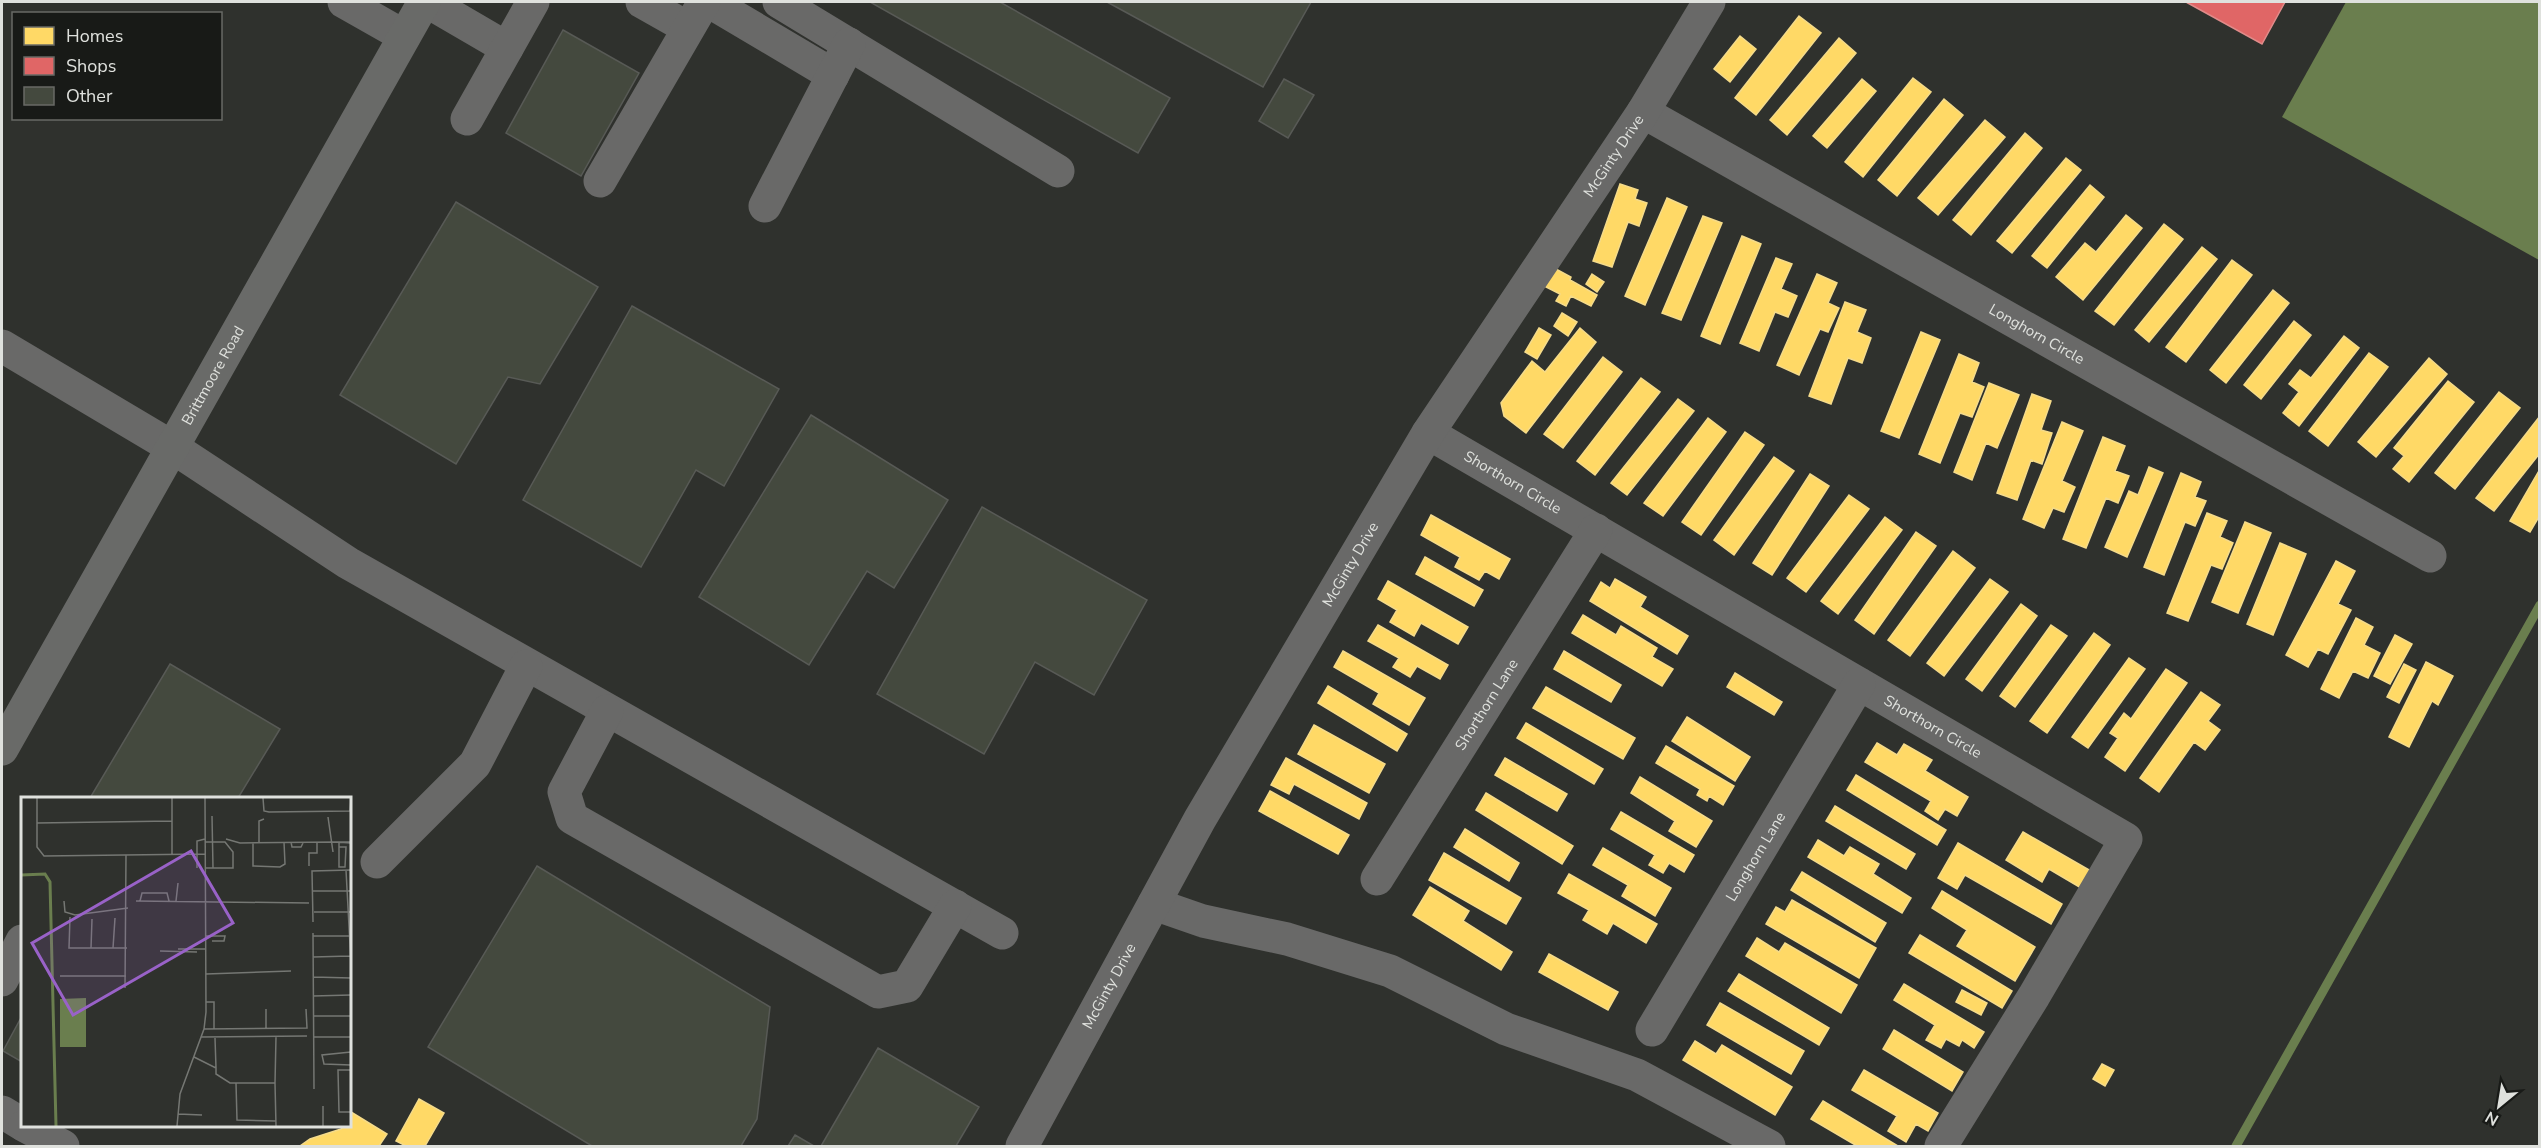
<svg xmlns="http://www.w3.org/2000/svg" width="2541" height="1148" viewBox="0 0 2541 1148" font-family="'Nunito Sans',sans-serif">
<style>
.water{fill:#6a7e4e}
.homes{fill:#ffd966;stroke:#f5db8a;stroke-width:1.5}
.shops{fill:#e06666;stroke:#e08b8a;stroke-width:1.5}
.lines{fill:none;stroke-linecap:round;stroke-linejoin:round}
.stream{stroke:#6a7e4e;stroke-width:9}
.building{fill:#44493e;stroke:#585a56;stroke-width:1.5}
.minor{stroke:#696968;stroke-width:33}
.major{stroke:#696a68;stroke-width:33}
.labels{text-anchor:middle;dominant-baseline:central;stroke-width:6;stroke-linejoin:round;paint-order:stroke}
.street-label{font-size:15px;fill:#dfe1dd;stroke:#181a17}
.inset-river{fill:none;stroke:#6a7e4e;stroke-width:3}
.inset-road{fill:none;stroke:#757773;stroke-width:1.5}
.view{fill:#9962c8;fill-opacity:0.15;stroke:#9962c8;stroke-width:3}
.inset-edge{fill:none;stroke:#dfe1dd;stroke-width:3}
</style>
<rect width="100%" height="100%" fill="#2f312d"/>
<path class="water" d="M2346,2H2539V260L2282,117Z"/>
<path class="homes" d="M1799,16L1821,33L1756,115L1735,98Z
M1740,36L1756,49L1730,82L1714,69Z
M1839,38L1856,53L1787,135L1770,120Z
M1913,78L1931,92L1863,177L1845,162Z
M1862,79L1876,91L1827,148L1813,136Z
M1944,99L1963,115L1897,196L1878,180Z
M1985,120L2005,137L1938,215L1918,198Z
M2025,133L2042,148L1971,235L1953,220Z
M2066,158L2081,170L2012,253L1997,241Z
M1620,184L1638,190L1635,199L1647,203L1639,226L1628,222L1612,267L1593,261Z
M2090,185L2104,197L2047,268L2032,256Z
M1667,198L1687,207L1645,305L1625,296Z
M2126,215L2142,228L2083,300L2056,277L2085,243L2096,252Z
M1703,216L1722,223L1681,320L1662,313Z
M2164,224L2183,239L2114,325L2095,311Z
M1742,236L1761,244L1720,344L1701,336Z
M2202,247L2217,259L2149,342L2135,330Z
M1776,258L1792,264L1781,289L1797,296L1788,317L1775,312L1759,351L1740,343Z
M2232,260L2252,275L2186,362L2166,347Z
M1554,268L1571,277L1570,280L1597,295L1591,306L1571,296L1566,306L1556,301L1560,294L1544,286Z
M1592,274L1604,282L1597,292L1586,284Z
M1817,274L1837,283L1828,303L1839,308L1828,332L1820,329L1799,375L1777,365Z
M2273,290L2289,303L2226,383L2210,370Z
M1845,302L1866,310L1857,332L1871,338L1862,363L1848,358L1831,404L1809,396Z
M1562,313L1577,322L1568,336L1554,326Z
M2294,321L2311,335L2261,399L2244,385Z
M1539,328L1551,335L1537,359L1525,352Z
M1580,328L1596,342L1526,433L1504,416L1501,403L1532,361L1545,372Z
M1921,332L1940,340L1899,438L1881,431Z
M2344,336L2359,348L2299,426L2283,413L2299,392L2289,384L2300,370L2311,378Z
M2369,353L2388,367L2328,446L2309,431Z
M1959,354L1979,363L1972,382L1984,387L1972,417L1960,413L1940,463L1919,454Z
M1603,357L1622,372L1563,448L1544,434Z
M2429,358L2447,374L2376,457L2358,442Z
M1641,378L1660,392L1595,475L1577,461Z
M2448,381L2474,402L2409,482L2393,469L2404,456L2394,448Z
M1989,383L2019,395L1997,448L1986,443L1972,480L1954,472Z
M2499,392L2520,408L2455,489L2435,473Z
M2032,394L2051,401L2041,430L2052,433L2042,464L2031,460L2017,500L1997,493Z
M1678,399L1694,411L1627,495L1611,483Z
M2540,416V453L2494,511L2476,498Z
M1708,418L1726,432L1663,516L1644,503Z
M2062,422L2083,431L2062,481L2075,487L2064,512L2053,508L2044,528L2023,519Z
M1745,432L1764,445L1701,535L1682,522Z
M2103,437L2125,446L2115,471L2129,476L2118,503L2106,498L2086,548L2063,539Z
M1774,457L1794,471L1734,555L1714,540Z
M2149,467L2163,473L2127,557L2105,547L2129,491L2138,495Z
M2540,469V515L2530,532L2510,521Z
M2181,473L2201,482L2195,497L2206,501L2195,526L2185,522L2164,575L2144,567Z
M1810,474L1829,486L1772,575L1753,563Z
M1849,495L1869,509L1806,592L1787,578Z
M2207,513L2227,521L2220,537L2233,543L2222,569L2211,565L2188,621L2167,613Z
M1431,515L1510,559L1499,579L1485,571L1479,580L1455,567L1460,557L1421,535Z
M1885,517L1902,530L1838,614L1821,601Z
M2245,522L2271,533L2238,613L2212,602Z
M1916,532L1936,546L1874,634L1855,620Z
M2280,543L2306,554L2273,635L2247,624Z
M1953,551L1975,568L1910,656L1888,640Z
M1425,557L1483,590L1474,606L1416,574Z
M2336,561L2355,571L2338,604L2351,610L2328,654L2318,649L2308,667L2286,655Z
M1615,579L1646,597L1640,607L1688,636L1677,654L1590,601L1601,582L1610,588Z
M1990,579L2008,592L1944,676L1927,663Z
M1388,581L1468,627L1458,644L1421,623L1414,636L1390,622L1397,610L1378,599Z
M2021,604L2037,616L1982,691L1966,679Z
M1583,615L1616,635L1621,626L1657,648L1652,657L1673,669L1662,686L1572,633Z
M2356,618L2373,627L2364,645L2380,653L2368,678L2353,671L2339,698L2321,689Z
M1378,625L1448,665L1440,679L1417,666L1410,677L1393,667L1399,658L1368,641Z
M2051,625L2067,636L2015,707L2000,696Z
M2094,633L2110,645L2047,733L2030,721Z
M2395,635L2412,644L2390,684L2374,676Z
M1343,651L1425,698L1409,725L1373,704L1379,693L1334,667Z
M1564,651L1621,685L1611,702L1554,669Z
M2129,658L2145,669L2088,748L2072,737Z
M2426,662L2453,676L2438,705L2432,701L2409,747L2389,737Z
M2404,664L2416,670L2399,703L2387,697Z
M2166,669L2187,683L2125,771L2105,757L2118,738L2110,733L2124,713L2131,719Z
M1735,673L1782,702L1774,715L1727,687Z
M1328,686L1407,734L1397,751L1318,703Z
M1546,687L1635,738L1623,759L1533,708Z
M2201,692L2220,705L2208,721L2220,730L2205,750L2194,742L2159,792L2140,778Z
M1687,717L1750,757L1735,781L1672,741Z
M1526,723L1603,769L1594,784L1517,738Z
M1314,725L1385,764L1369,793L1298,754Z
M1877,743L1897,755L1904,744L1932,760L1925,771L1968,797L1957,816L1945,809L1938,820L1925,811L1931,801L1865,762Z
M1666,746L1734,786L1723,805L1709,796L1707,801L1697,795L1700,789L1656,763Z
M1286,758L1367,803L1359,819L1294,784L1289,794L1271,785Z
M1505,758L1567,794L1557,811L1495,775Z
M1856,775L1946,830L1937,845L1847,790Z
M1640,777L1712,821L1696,847L1669,831L1675,821L1631,793Z
M1270,791L1349,835L1338,854L1259,811Z
M1486,793L1573,846L1562,864L1476,810Z
M1835,806L1915,854L1906,869L1826,821Z
M1621,812L1694,855L1684,872L1669,863L1663,873L1649,865L1655,855L1611,829Z
M1465,829L1519,863L1509,881L1454,847Z
M2023,832L2091,871L2081,888L2049,869L2042,882L2006,860Z
M1818,840L1844,856L1850,847L1879,864L1873,874L1911,898L1902,913L1808,857Z
M1958,843L2062,904L2051,924L1965,875L1957,889L1938,878Z
M1603,848L1671,888L1655,916L1622,896L1628,885L1593,865Z
M1444,853L1521,898L1506,924L1429,880Z
M1802,872L1886,923L1875,942L1791,890Z
M1569,874L1657,924L1646,943L1613,923L1607,934L1583,920L1589,910L1558,893Z
M1430,887L1469,911L1463,921L1512,952L1501,970L1413,915Z
M1942,891L2035,947L2015,981L1957,946L1967,930L1932,908Z
M1792,900L1876,948L1859,978L1766,924L1776,907L1785,912Z
M1920,935L2012,991L2002,1008L1909,953Z
M1757,938L1779,952L1785,943L1857,985L1841,1013L1746,956Z
M1549,954L1618,992L1608,1010L1539,972Z
M1739,974L1829,1028L1819,1045L1728,991Z
M1904,984L1984,1032L1974,1048L1962,1040L1959,1046L1946,1039L1941,1048L1926,1040L1935,1025L1894,1000Z
M1962,990L1987,1003L1981,1015L1956,1002Z
M1720,1003L1804,1051L1791,1074L1707,1025Z
M1894,1030L1963,1072L1952,1091L1883,1049Z
M1695,1041L1716,1054L1722,1045L1792,1087L1775,1115L1683,1060Z
M2102,1064L2114,1070L2105,1086L2093,1079Z
M1864,1070L1938,1113L1928,1131L1916,1124L1906,1142L1888,1131L1897,1116L1852,1090Z
M419,1099L444,1113L425,1146H406L396,1141Z
M1823,1101L1898,1146H1857L1811,1119Z
M351,1112L387,1134L379,1146H300L310,1139L341,1129L343,1126H350Z"/>
<path class="shops" d="M2186,2H2285L2262,44Z"/>
<g class="lines">
<path class="stream" d="M2236,1146L2540,605"/>
</g>
<path class="building" d="M870,2H1000L1170,98L1138,153Z
M1107,2H1311L1263,87Z
M563,30L639,73L581,176L506,133Z
M1284,79L1314,95L1288,138L1259,121Z
M456,202L598,287L540,384L508,377L456,464L340,395Z
M632,306L779,389L724,486L696,470L641,567L523,500Z
M811,415L948,500L894,588L867,571L809,665L699,597Z
M982,507L1147,600L1094,695L1035,662L984,754L877,694Z
M170,664L280,729L238,798H90Z
M537,866L770,1007L757,1119L741,1146H592L428,1047Z
M22,1016V1062L3,1051Z
M878,1048L979,1107L956,1146H821Z
M795,1135L814,1146H788Z"/>
<g class="lines">
<g class="minor">
<path d="M344,2L404,36"/>
<path d="M428,2L507,48"/>
<path d="M642,2L688,28"/>
<path d="M710,2L833,75"/>
<path d="M779,2L1058,171"/>
<path id="s1" d="M1643,112L2430,556"/>
<path d="M467,119L533,2"/>
<path d="M600,181L704,2"/>
<path d="M765,206L849,44"/>
<path d="M2,346L172,447L348,563L1002,933"/>
<path id="s2" d="M1428,433L2126,839L2034,996L1941,1146"/>
<path d="M607,711L564,792L572,818L878,992L907,986L955,906"/>
<path d="M377,862L475,764L526,666"/>
<path id="s3" d="M1377,879L1596,530"/>
<path d="M1154,904L1203,921L1287,939L1390,971L1506,1029L1637,1075L1769,1146"/>
<path d="M2,980L22,941"/>
<path id="s4" d="M1652,1030L1859,684"/>
<path d="M2,1112L22,1124"/>
<path d="M25,1126L63,1146"/>
<path id="s5" d="M1022,1146L1200,819L1428,433L1643,112L1709,2"/>
</g>
<path class="major" id="s6" d="M2,749L424,2"/>
</g>
<g class="labels">
<g class="street-label">
<text stroke="none"><textPath href="#s5" startOffset="1154">McGinty Drive</textPath></text>
<text stroke="none"><textPath href="#s1" startOffset="452">Longhorn Circle</textPath></text>
<text stroke="none"><textPath href="#s6" startOffset="429">Brittmoore Road</textPath></text>
<text stroke="none"><textPath href="#s2" startOffset="98">Shorthorn Circle</textPath></text>
<text stroke="none"><textPath href="#s5" startOffset="668">McGinty Drive</textPath></text>
<text stroke="none"><textPath href="#s3" startOffset="206">Shorthorn Lane</textPath></text>
<text stroke="none"><textPath href="#s2" startOffset="584">Shorthorn Circle</textPath></text>
<text stroke="none"><textPath href="#s4" startOffset="202">Longhorn Lane</textPath></text>
<text stroke="none"><textPath href="#s5" startOffset="182">McGinty Drive</textPath></text>
</g>
</g>
<g transform="translate(21 797)">
<rect width="330" height="330" fill="#2f312d"/>
<path d="M65,201V250H39V202Z" fill="#6a7e4e"/>
<path class="inset-river" d="M0,78L24,77L29,85L35,329"/>
<path class="inset-road" d="M16,1V50L23,59L184,57M151,1V57M242,1L243,14L248,15L329,14L330,2M191,19L192,71M307,20L312,55M16,26L151,24M205,42L219,46L315,45M184,45H204L212,55V71H185M270,45L271,50H280L282,46M330,45H315L330,46M232,46V69L259,70L264,67L263,45M238,46V24L243,22M318,46V70H324L325,50H318M288,69V56H296V45M176,71V44L184,42M325,73L330,167M292,94H330M43,104L44,115L54,118L107,111M115,104L288,106M119,104L121,96H146L148,104M155,104L157,86M293,115H330M49,120L48,151H106M292,125L291,74L330,73M292,136L293,292M185,139H204L203,144H191M292,139H330M70,151L71,122M92,151L94,121M157,152H185M139,154L176,155M292,160L329,159M185,177L270,174M39,179H105M292,180L330,181M104,191L105,58M292,199L330,198M185,205H193V232M245,212V232M292,219H330M183,232L286,231L285,212M180,240L286,239M292,240H330M194,241L195,271M330,255L301,258L303,267L330,268M173,260L195,271V277L209,286H254L255,329M330,273H317L318,315H330M215,286L216,323L255,324M254,286L255,240M302,309V329M157,317L181,318M156,329L159,297L183,232L185,215L184,1"/>
<path class="view" d="M170,54L212,126L52,218L11,146Z"/>
<rect width="330" height="330" class="inset-edge"/>
</g>
<rect width="2541" height="1148" fill="none" stroke="#dfe1dd" stroke-width="6"/>
<rect x="12" y="12" width="210" height="108" fill="#181a17" stroke="#686a66" stroke-width="1.5"/>
<rect x="24" y="27" width="30" height="18" fill="#ffd966" stroke="#686a66" stroke-width="1.5"/>
<text x="66" y="42" font-size="18" fill="#dfe1dd">Homes</text>
<rect x="24" y="57" width="30" height="18" fill="#e06666" stroke="#686a66" stroke-width="1.5"/>
<text x="66" y="72" font-size="18" fill="#dfe1dd">Shops</text>
<rect x="24" y="87" width="30" height="18" fill="#44493e" stroke="#686a66" stroke-width="1.5"/>
<text x="66" y="102" font-size="18" fill="#dfe1dd">Other</text>
<g transform="translate(2499 1106) rotate(210)" stroke="#181a17" stroke-width="4.5" paint-order="stroke">
<path d="M0-4.5L10 22L0 15L-10 22Z" fill="#dfe1dd"/>
<text y="-9" font-size="16" font-weight="bold" text-anchor="middle" fill="#dfe1dd">N</text>
</g>
</svg>
